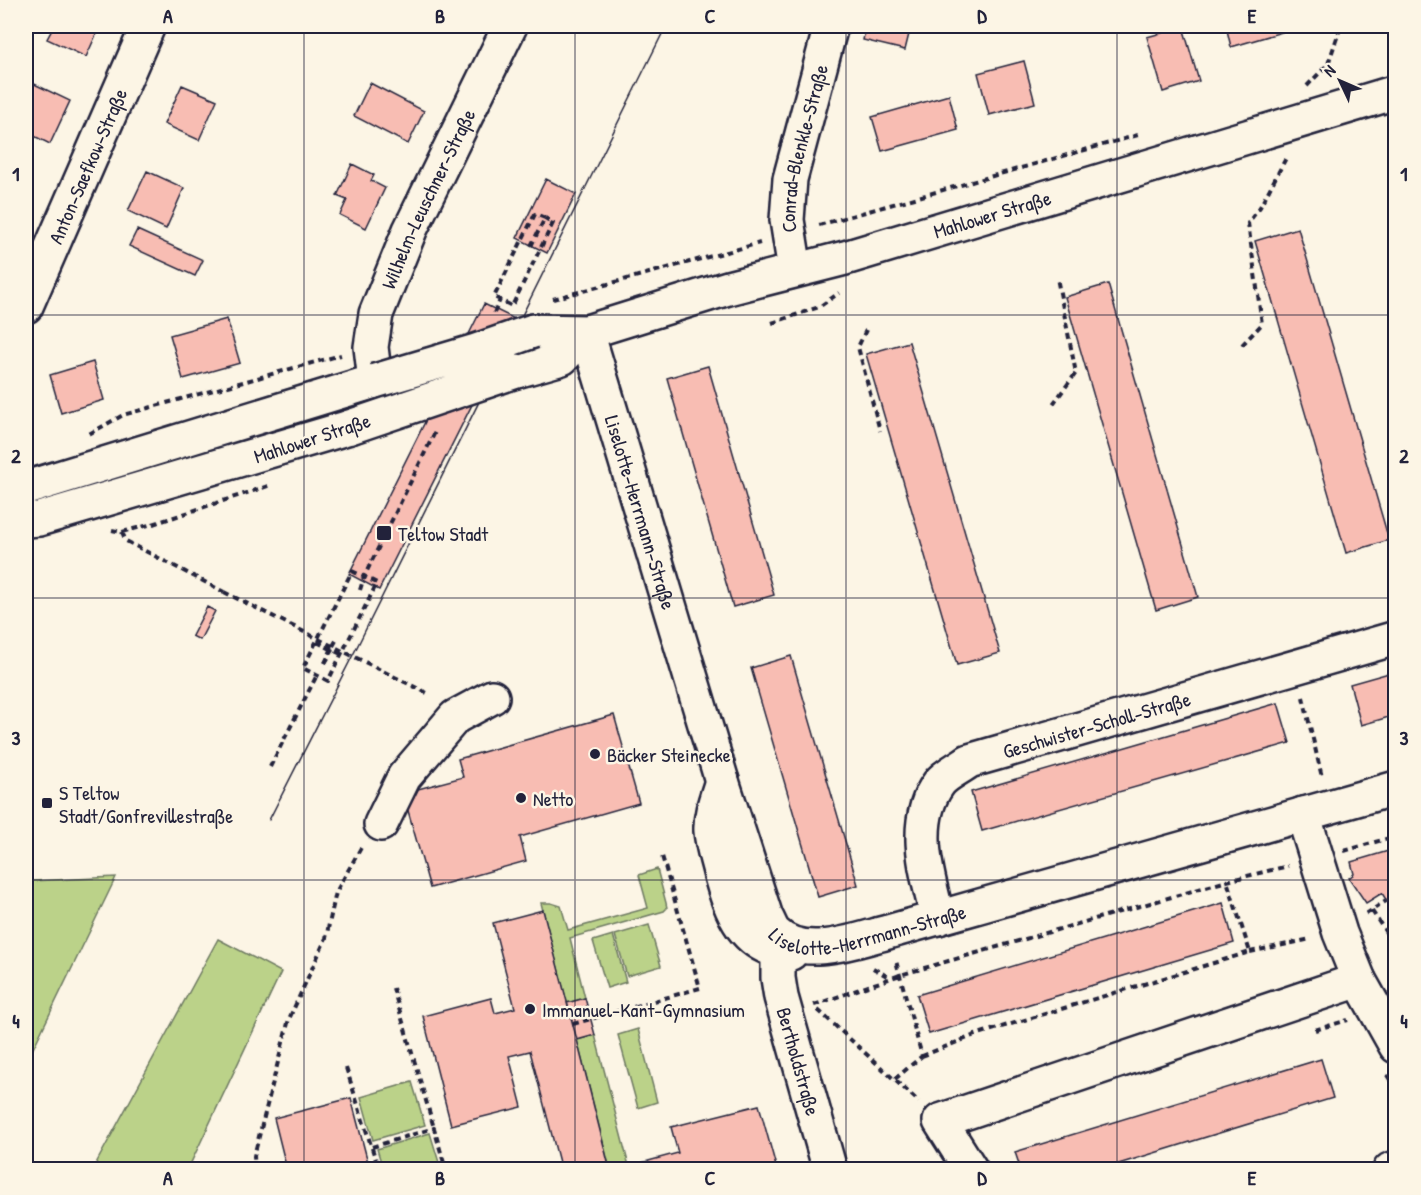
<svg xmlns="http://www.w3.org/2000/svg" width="1421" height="1195" viewBox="0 0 1421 1195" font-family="'Patrick Hand',sans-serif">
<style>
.green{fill:#bbd289;stroke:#6e7a62;stroke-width:1.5}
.building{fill:#f8bdb3;stroke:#22223b;stroke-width:1.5}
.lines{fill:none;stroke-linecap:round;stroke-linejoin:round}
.minor-casing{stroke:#22223b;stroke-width:38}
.major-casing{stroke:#22223b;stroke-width:38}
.path{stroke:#22223b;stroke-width:4;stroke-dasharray:6 4.5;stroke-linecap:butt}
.minor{stroke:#fcf5e5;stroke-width:33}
.major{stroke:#fcf5e5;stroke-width:33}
.tram{stroke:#22223b;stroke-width:1.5}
.major-bridge-casing{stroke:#22223b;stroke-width:38;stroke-linecap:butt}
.path-bridge{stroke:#22223b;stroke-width:4;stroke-dasharray:6 4.5;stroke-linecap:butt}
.major-bridge{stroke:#fcf5e5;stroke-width:33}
.grid{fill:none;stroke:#22223b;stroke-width:1.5;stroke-opacity:0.55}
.poi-dot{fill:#22223b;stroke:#fcf5e5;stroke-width:2}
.labels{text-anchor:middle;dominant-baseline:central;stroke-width:5;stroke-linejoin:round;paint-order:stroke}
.street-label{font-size:20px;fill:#22223b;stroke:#fcf5e5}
.poi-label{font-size:20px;fill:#22223b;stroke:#fcf5e5;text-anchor:start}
.neatline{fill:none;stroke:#22223b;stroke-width:2}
.grid-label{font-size:20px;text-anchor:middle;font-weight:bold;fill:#22223b}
</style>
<rect width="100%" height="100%" fill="#fcf5e5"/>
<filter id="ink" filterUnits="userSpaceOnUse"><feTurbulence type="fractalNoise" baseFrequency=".0167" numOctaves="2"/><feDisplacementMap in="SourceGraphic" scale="12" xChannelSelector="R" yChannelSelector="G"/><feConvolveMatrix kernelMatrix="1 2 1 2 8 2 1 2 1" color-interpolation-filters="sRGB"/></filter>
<g filter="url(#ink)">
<path class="green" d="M657,869L666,903L667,908L664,911L570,938L585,998L567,1003L541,903H551L561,906L568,930L648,908L639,875Z
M116,877L26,1063V893L32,881Z
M649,925L661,966L627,976L615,935Z
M613,935L626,982L607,988L593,941Z
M218,939L281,972L188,1169H93Z
M638,1029L657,1102L638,1108L618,1035Z
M595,1035L629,1166L610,1169L577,1040Z
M412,1082L425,1125L373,1140L361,1097Z
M430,1133L441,1169H383L377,1149Z"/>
<path class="building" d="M54,26H100L86,57L47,39Z
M866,26H911L905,50L863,40Z
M1226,26H1280L1282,32L1231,47Z
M1183,27L1199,81L1163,92L1147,37Z
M1024,61L1035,103L989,115L978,73Z
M28,81L70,101L50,144L26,132V87Z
M370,83L424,111L408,144L354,116Z
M182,85L217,100L199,140L164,124Z
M949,95L958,130L882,151L872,117Z
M352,164L374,175L371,181L385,188L366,228L340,215L347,200L337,196Z
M147,171L184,188L166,229L128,211Z
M546,179L576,194L547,253L517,238Z
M1298,228L1389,540L1346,553L1255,241Z
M137,230L203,260L195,276L129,246Z
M1108,284L1198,597L1156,610L1065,297Z
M484,304L515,319L379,590L349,574Z
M227,319L240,363L183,379L170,335Z
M909,342L1000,653L957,665L866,354Z
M93,362L104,400L61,413L50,375Z
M708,366L774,595L733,607L667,378Z
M207,607L215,611L200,640L192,636Z
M791,656L858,885L818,897L751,668Z
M1396,671V715L1361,725L1350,684Z
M1278,703L1290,743L982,831L971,792Z
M614,715L639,803L520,837L526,861L430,888L403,793L463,777L458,759Z
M1395,849L1396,907L1392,910L1382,893L1366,903L1349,878L1354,874L1351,862Z
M1223,903L1234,943L929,1034L917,995Z
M543,910L577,1040L610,1170H561L530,1051L509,1056L522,1107L451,1125L423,1016L491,998L495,1013L515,1008L493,923Z
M585,998L595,1035L577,1040L567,1003Z
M1321,1059L1333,1098L1099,1170H1021L1015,1152Z
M351,1098L370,1170H287L274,1118Z
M759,1105L777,1170H615L678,1153L671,1127Z"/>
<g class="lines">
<defs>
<g id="minor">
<path id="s1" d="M795,270L787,220L790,179L831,26"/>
<path id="s2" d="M26,306L148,26"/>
<path id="s3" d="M587,332L722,781L766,917C769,922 771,929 775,933C802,961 857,940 888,932L1396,788"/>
<path id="s4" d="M375,381L371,347L376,314L410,230L510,26"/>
<path d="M722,781C717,797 710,814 711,831C712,845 717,859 720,872C731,913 744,949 791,953"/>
<path d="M1303,814L1340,933L1359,980L1396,1046"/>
<path d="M381,824L404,777L455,717L492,697"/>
<path id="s5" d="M938,918C927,875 910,822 939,783C946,774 960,768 969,761L1396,638"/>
<path id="s6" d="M778,952V978L781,997L830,1170"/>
<path d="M971,1170L940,1121L1359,980"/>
<path d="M1390,1170L1396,1168"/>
</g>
<g id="major">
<path id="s7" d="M533,331L587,332L728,288L845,258L1396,92"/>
<path d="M516,371L562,358L587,332"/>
<path d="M26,488L375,381"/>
<path d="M26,520L39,519L350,427"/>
</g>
</defs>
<use href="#minor" class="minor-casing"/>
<use href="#major" class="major-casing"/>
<path class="path" d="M1307,86L1328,64L1341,26
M819,225L1138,135
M531,246L545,218L535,214L494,297L512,306L553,223L545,218
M553,299L760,243
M494,313L500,300
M772,323L819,307L839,293
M866,330L858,347L880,431
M1242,345L1262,324L1248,223L1260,207L1286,158
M1053,404L1076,373L1057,278
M89,434L123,415L341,355
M112,530L122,532L153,524L271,485
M122,532L126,541L224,592
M352,571L377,583L328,681L303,668Z
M360,590L364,577L436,430
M317,642L341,654
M333,646L337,639
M325,663L333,650
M1303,697L1322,777
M270,767L317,675
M1344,851L1396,836
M1372,911L1396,948
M1366,914L1386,901
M1250,952L1311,939
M873,968L890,978
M393,988L434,1128
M814,1005L900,975L1227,881L1288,866
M818,1010L919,1102
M573,1024L700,988L662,856
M1315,1030L1348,1020
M922,1056L975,1035L1250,952L1227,881
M346,1068L379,1170
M1387,1075L1396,1089
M895,1079L922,1056L896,961
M372,1147L434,1128L446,1170
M255,1170L254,1156L289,1019L326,938L336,892L362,846
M537,1170L551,1166"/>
<use href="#minor" class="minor"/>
<use href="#major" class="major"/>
<path class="tram" d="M269,820L357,647L666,26"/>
<defs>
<path id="major-bridge" d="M375,381L476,351L533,331
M350,427L516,371"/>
</defs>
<use href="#major-bridge" class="major-bridge-casing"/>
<path class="path-bridge" d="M224,592L429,694
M325,663L333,646"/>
<use href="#major-bridge" class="major-bridge"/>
</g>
</g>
<path class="grid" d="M304,26V1170M575,26V1170M846,26V1170M1117,26V1170M26,315H1396M26,598H1396M26,880H1396"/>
<g class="poi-dot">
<rect x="376" y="525" width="16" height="16" rx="3"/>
<circle cx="595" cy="754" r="6"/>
<circle cx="521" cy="798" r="6"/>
<rect x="41" y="797" width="12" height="12" rx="3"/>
<circle cx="530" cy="1009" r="6"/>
</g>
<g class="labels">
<g class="street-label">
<text stroke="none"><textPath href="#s1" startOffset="124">Conrad-Blenkle-Straße</textPath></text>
<text stroke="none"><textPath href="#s2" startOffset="153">Anton-Saefkow-Straße</textPath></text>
<text stroke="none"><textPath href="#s4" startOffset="194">Wilhelm-Leuschner-Straße</textPath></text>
<text stroke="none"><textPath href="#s7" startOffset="476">Mahlower Straße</textPath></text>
<text transform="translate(312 438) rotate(-18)">Mahlower Straße</text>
<text stroke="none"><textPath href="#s3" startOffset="188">Liselotte-Herrmann-Straße</textPath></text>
<text stroke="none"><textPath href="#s5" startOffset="310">Geschwister-Scholl-Straße</textPath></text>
<text stroke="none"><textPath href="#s3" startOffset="728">Liselotte-Herrmann-Straße</textPath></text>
<text stroke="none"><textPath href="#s6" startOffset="112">Bertholdstraße</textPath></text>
</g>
<g class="poi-label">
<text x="398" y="533">Teltow Stadt</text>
<text x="607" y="754">Bäcker Steinecke</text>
<text x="59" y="792">S Teltow<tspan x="59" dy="23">Stadt/Gonfrevillestraße</tspan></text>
<text x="533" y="798">Netto</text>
<text x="542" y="1009">Immanuel-Kant-Gymnasium</text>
</g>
</g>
<rect width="1421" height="1195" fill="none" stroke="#fcf5e5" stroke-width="66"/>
<g transform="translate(1340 81) rotate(314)" stroke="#fcf5e5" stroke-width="4.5" paint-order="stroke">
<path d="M0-4.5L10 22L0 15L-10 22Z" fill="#22223b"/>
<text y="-9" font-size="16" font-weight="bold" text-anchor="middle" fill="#22223b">N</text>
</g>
<rect x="33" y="33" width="1355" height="1129" class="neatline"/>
<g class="grid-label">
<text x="168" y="23">A</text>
<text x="440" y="23">B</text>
<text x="710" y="23">C</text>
<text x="982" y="23">D</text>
<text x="1252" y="23">E</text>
<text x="16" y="181">1</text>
<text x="1404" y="181">1</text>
<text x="16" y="463">2</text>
<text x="1404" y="463">2</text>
<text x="16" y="745">3</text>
<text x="1404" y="745">3</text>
<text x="16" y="1028">4</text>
<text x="1404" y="1028">4</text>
<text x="168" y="1185">A</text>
<text x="440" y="1185">B</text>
<text x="710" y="1185">C</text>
<text x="982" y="1185">D</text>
<text x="1252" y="1185">E</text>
</g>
</svg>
